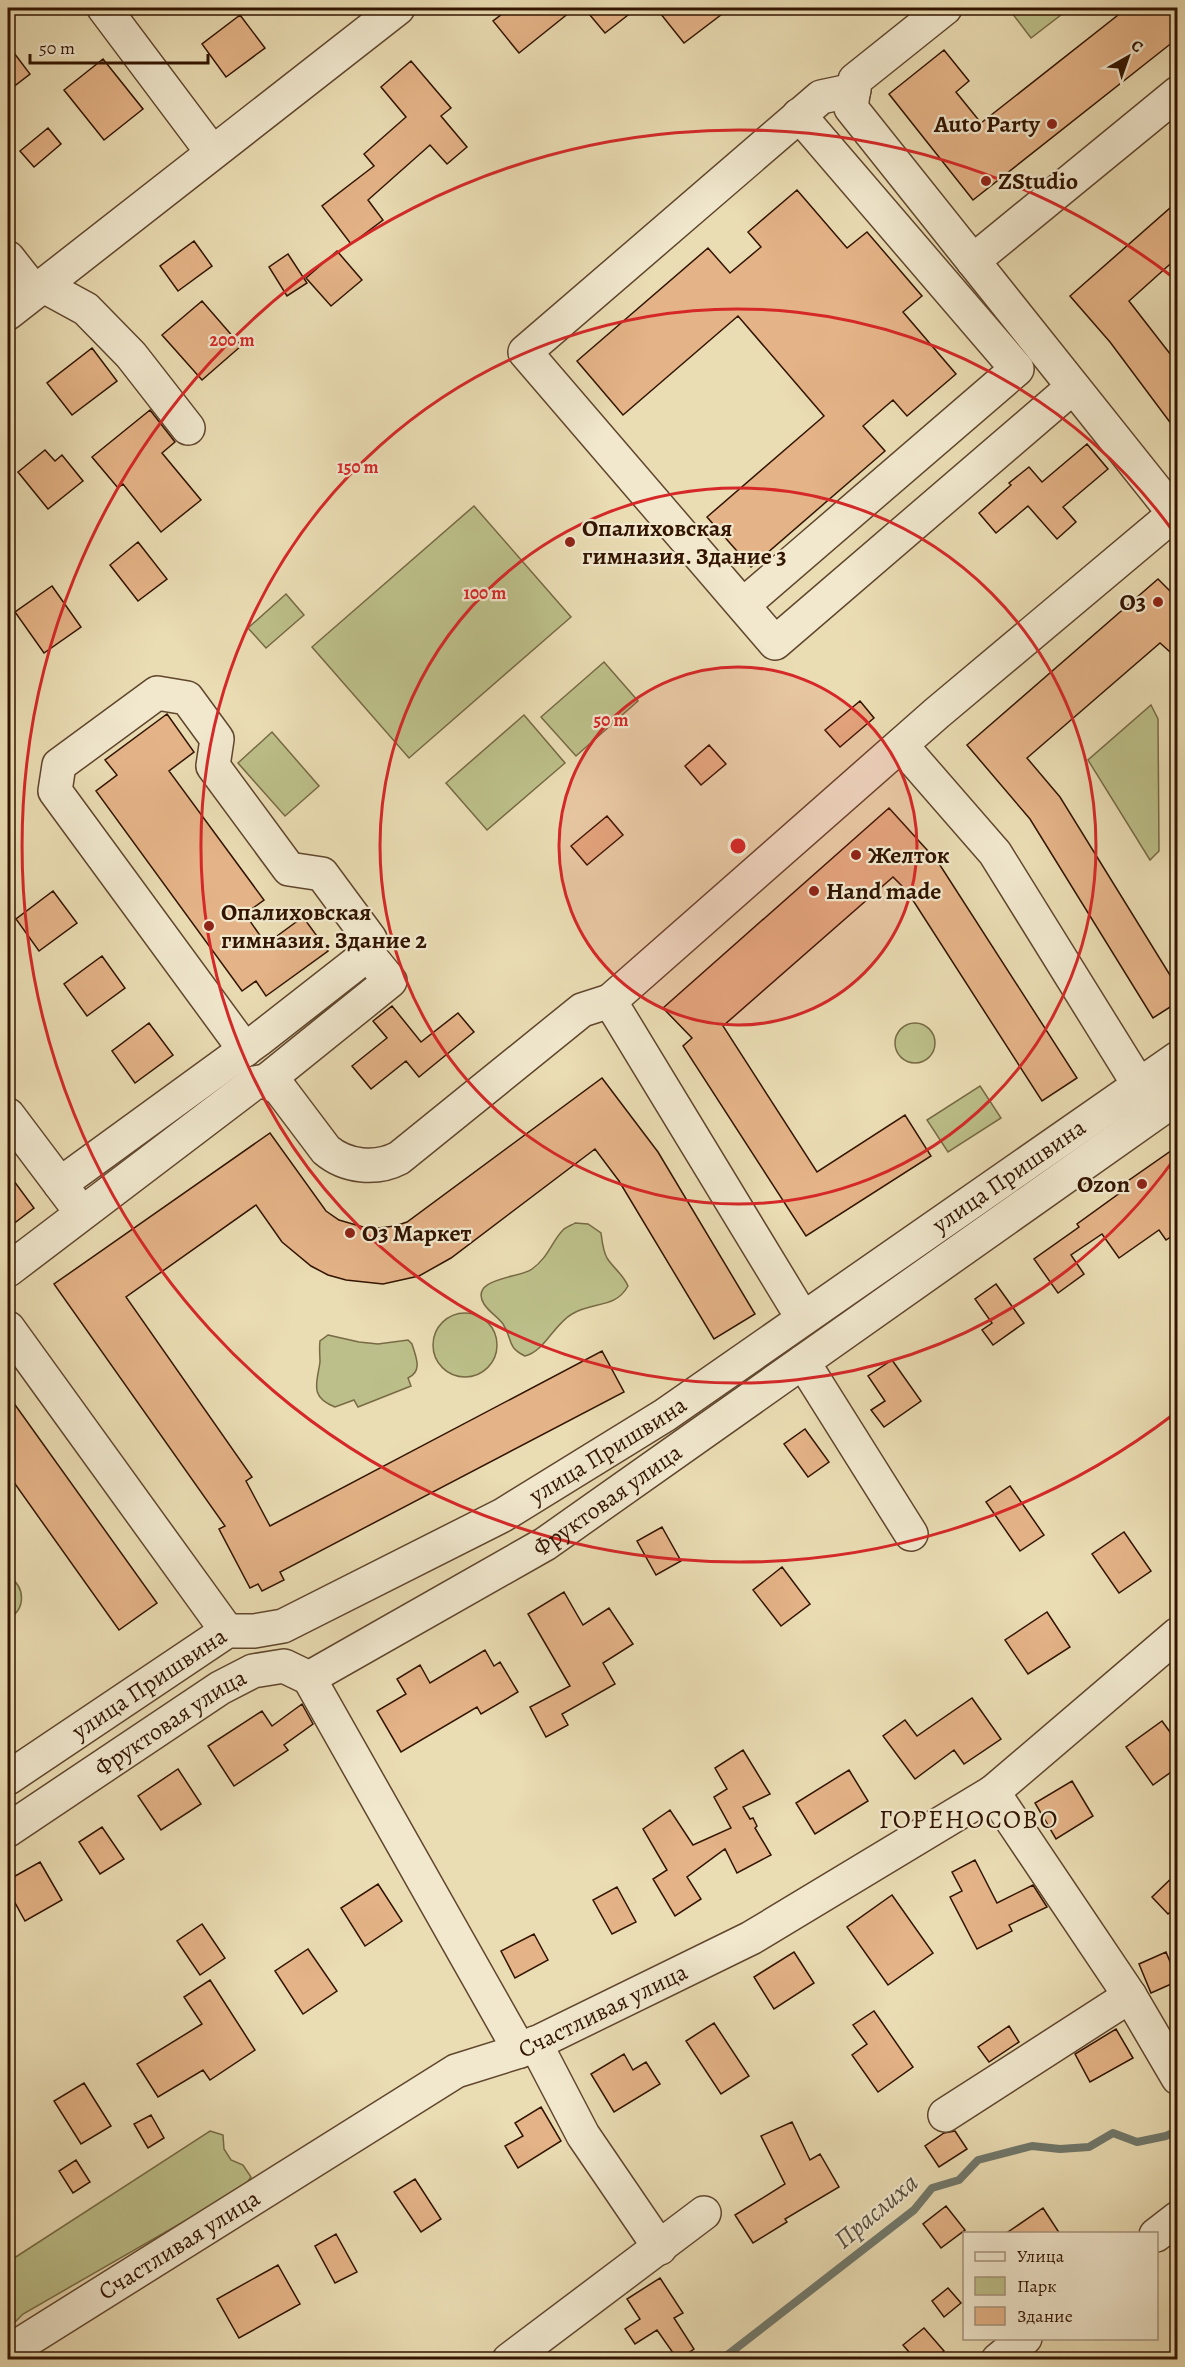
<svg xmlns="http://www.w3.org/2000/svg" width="1185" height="2367" viewBox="0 0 1185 2367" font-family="Alegreya,serif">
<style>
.green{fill:#bcbf89;stroke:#776a44;stroke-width:1.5}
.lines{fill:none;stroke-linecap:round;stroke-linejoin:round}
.stream{stroke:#70786c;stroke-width:8}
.building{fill:#e4b387;stroke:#321400;stroke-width:1.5}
.minor-casing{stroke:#60462d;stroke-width:36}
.minor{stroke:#f1e8ce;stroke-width:33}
.ring{fill:none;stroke:#d62828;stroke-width:3}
.poi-dot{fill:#8f2418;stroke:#f1e8ce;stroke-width:2}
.labels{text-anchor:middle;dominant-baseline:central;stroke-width:4.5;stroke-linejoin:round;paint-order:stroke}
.poi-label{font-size:24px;font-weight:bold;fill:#321400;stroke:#f1e8ce;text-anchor:start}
.street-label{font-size:24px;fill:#321400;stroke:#f1e8ce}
.neighbourhood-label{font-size:26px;letter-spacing:1.5px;fill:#321400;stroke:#f1e8ce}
.water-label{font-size:26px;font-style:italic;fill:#564e3f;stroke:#f1e8ce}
.centre{fill:#d62828;stroke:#f1e8ce;stroke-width:3}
.ring-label{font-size:18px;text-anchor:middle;font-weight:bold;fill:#d62828;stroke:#f1e8ce;stroke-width:4.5;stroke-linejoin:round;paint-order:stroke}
</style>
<rect width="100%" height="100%" fill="#eadcb3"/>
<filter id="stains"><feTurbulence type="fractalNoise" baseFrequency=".00333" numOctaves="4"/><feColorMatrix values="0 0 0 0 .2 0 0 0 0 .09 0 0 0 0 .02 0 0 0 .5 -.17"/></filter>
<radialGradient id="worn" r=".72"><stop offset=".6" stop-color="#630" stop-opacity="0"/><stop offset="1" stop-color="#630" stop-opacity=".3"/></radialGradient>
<path class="green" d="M1019,8H1070L1031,38L1012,13Z
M474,506L571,617L409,758L312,647Z
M286,594L304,615L266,648L248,628Z
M604,662L638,701L576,756L541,717Z
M1151,705L1158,719L1159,851L1150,860L1088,760Z
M524,715L565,763L487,830L446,783Z
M272,732L319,786L285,816L238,763Z
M895 1043a20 20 0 1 1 40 0a20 20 0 1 1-40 0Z
M980,1086L1001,1118L948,1152L927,1120Z
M575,1223L588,1224L601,1233C602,1241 603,1251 607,1258C614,1269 623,1274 628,1286C615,1309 594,1301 572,1314C554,1324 545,1351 525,1356C506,1347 513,1339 503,1324C498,1317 489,1312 484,1304C468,1278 521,1278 532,1269C548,1258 552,1241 563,1230C566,1227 572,1225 575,1223Z
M433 1345a32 32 0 1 1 64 0a32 32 0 1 1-64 0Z
M328,1335L359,1342L378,1344L408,1340L412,1344C416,1357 423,1371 408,1378L411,1386L358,1407L354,1400L335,1407C309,1397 317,1383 320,1362C320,1355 319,1348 320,1341Z
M8,1576C26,1587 26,1609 8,1619Z
M210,2131L223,2135L224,2149L231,2160L243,2165L251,2177L244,2187L23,2314L8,2329V2262Z"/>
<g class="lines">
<path class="stream" d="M721,2360L914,2210L932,2188L959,2180L978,2160L1032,2146L1060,2149L1089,2147L1113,2133L1137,2142L1166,2136L1178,2130"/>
</g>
<path class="building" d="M510,8H575L519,53L493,21Z
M584,8H637L605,33Z
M656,8H730L684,43Z
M1127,8H1178V38L973,200L889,94L944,50L969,81L956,92L981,123Z
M240,15L265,48L226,77L202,44Z
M8,45L30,74L8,91Z
M103,59L143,109L104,140L64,90Z
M411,61L451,108L441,116L467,147L447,164L430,145L368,200L383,220L351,244L322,206L374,166L364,154L406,117L381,87Z
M48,128L61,144L34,167L20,151Z
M797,190L847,248L867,232L922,296L903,312L956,374L907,416L893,400L863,426L885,451L751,567L707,517L824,416L738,316L623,415L577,361L708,248L730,273L761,247L748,232Z
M1178,201V257L1129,301L1178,364V433L1110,342L1070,296Z
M194,241L212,266L178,291L160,266Z
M337,251L362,280L331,306L306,278Z
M288,254L307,283L287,296L269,267Z
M202,301L241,346L202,380L162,335Z
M92,348L117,381L72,415L47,383Z
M150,410L175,442L162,453L201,500L161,532L123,484L118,488L92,457Z
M1087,444L1108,469L1063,507L1076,522L1057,539L1028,506L996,533L979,513L1011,485L1009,483L1029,467L1042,482Z
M45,450L55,461L62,455L83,481L48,509L18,472Z
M138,542L167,579L138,601L110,565Z
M1158,579L1178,599V659L1160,643L1027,758L1060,797L1178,988V1002L1153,1018L1030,819L967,745Z
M52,586L81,627L44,653L15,612Z
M860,701L874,718L840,747L825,730Z
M167,714L194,752L169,771L264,900L245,914L266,944L303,917L328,951L266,996L256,981L242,991L96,791L117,775L105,760Z
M709,745L726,764L701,785L685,766Z
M889,808L938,862L1077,1078L1042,1101L907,891L893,877L723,1026L817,1172L905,1115L931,1156L806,1236L683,1046L692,1038L663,1008Z
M607,816L623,835L587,865L571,846Z
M53,891L77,923L39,951L16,919Z
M102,956L125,988L87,1016L64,984Z
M392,1006L421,1042L458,1013L474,1032L419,1077L406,1061L371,1089L352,1066L387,1038L373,1021Z
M149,1023L173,1055L135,1083L112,1051Z
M602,1078L658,1152L755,1314L714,1339L619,1181L595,1149L451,1258L419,1276L383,1284L346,1280L328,1275L311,1266L282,1242L256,1205L126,1297L252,1477L246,1481L270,1526L602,1351L624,1392L280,1572L284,1580L262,1591L258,1584L250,1588L219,1529L225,1526L54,1284L270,1133L326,1211L339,1220L370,1229L395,1226L407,1222Z
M1178,1146V1232L1166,1240L1159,1230L1119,1258L1102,1234L1071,1255L1084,1274L1058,1293L1034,1259L1079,1227L1077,1224L1128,1187L1125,1183Z
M8,1173L34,1208L8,1228Z
M996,1284L1024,1323L993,1345L982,1330L992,1323L975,1299Z
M892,1360L921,1401L884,1427L871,1410L885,1401L868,1376Z
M8,1395L157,1603L119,1630L8,1474Z
M805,1429L829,1462L808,1477L784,1444Z
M1010,1486L1044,1535L1020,1551L986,1502Z
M662,1527L681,1561L656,1575L637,1541Z
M1124,1532L1151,1571L1119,1593L1092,1554Z
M782,1567L810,1604L781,1626L753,1590Z
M564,1592L583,1625L609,1608L633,1644L603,1663L615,1684L562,1714L568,1725L546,1737L530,1707L570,1686L528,1614Z
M1047,1612L1070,1647L1028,1674L1005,1640Z
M485,1650L494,1666L500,1662L518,1692L481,1714L477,1707L401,1752L377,1711L406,1694L397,1679L420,1665L430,1683Z
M972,1698L1001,1739L964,1764L954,1750L915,1779L883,1736L905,1720L917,1736Z
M302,1704L313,1724L284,1745L288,1750L234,1786L208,1746L262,1711L272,1726Z
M1162,1721L1178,1743V1767L1153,1785L1126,1747Z
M743,1750L770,1794L743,1807L750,1819L753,1818L757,1826L755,1828L771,1855L737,1873L725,1849L687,1877L701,1899L675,1916L653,1879L667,1870L643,1829L670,1810L693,1845L731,1828L714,1797L727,1789L715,1768Z
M178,1769L201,1804L161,1830L138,1796Z
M849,1770L868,1801L815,1834L796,1803Z
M1072,1781L1093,1816L1056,1839L1035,1803Z
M102,1827L124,1859L100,1874L79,1842Z
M975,1860L997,1903L1033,1885L1047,1907L1009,1925L1012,1931L977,1949L950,1897L962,1891L952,1872Z
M40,1862L62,1900L25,1921L8,1890V1880Z
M1178,1872V1905L1168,1914L1152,1897Z
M378,1884L402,1921L365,1946L341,1908Z
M617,1887L636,1922L612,1934L593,1900Z
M892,1895L933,1953L888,1985L847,1927Z
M202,1924L225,1958L200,1975L177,1941Z
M534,1934L548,1960L515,1978L501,1951Z
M308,1949L337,1991L303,2014L275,1971Z
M794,1952L814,1983L774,2009L754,1977Z
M1166,1952L1178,1981L1151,1993L1139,1964Z
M210,1980L255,2050L210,2080L203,2070L158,2097L137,2064L202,2024L184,1997Z
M874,2011L913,2067L878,2092L852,2055L867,2044L853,2025Z
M714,2023L749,2076L721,2094L686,2041Z
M1009,2026L1019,2042L989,2062L978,2047Z
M1116,2029L1133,2058L1090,2082L1075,2054Z
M624,2054L633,2070L646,2062L660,2084L614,2112L591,2074Z
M84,2083L111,2126L81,2144L54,2101Z
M541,2107L561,2141L518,2168L505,2146L523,2136L515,2123Z
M151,2115L164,2138L148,2148L134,2124Z
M792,2122L810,2160L820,2154L839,2187L785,2219L787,2222L753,2243L735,2215L785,2184L761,2136Z
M955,2131L967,2149L939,2167L925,2146L944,2133Z
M76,2160L90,2182L73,2193L59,2171Z
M415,2179L441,2219L421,2232L394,2192Z
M946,2206L965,2230L941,2248L923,2224Z
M1043,2208L1060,2234H1005Z
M336,2234L357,2272L335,2283L315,2246Z
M278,2265L300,2304L239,2338L217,2299Z
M660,2278L683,2313L674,2318L694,2349L678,2360L657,2330L635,2344L625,2329L640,2319L627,2299Z
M948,2288L961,2303L944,2317L932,2301Z
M924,2328L944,2351L934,2360H916L903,2345Z"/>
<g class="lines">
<defs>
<g id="minor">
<path d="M104,8L212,152"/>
<path d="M945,8L855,80L851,108L1178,518"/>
<path d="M854,90L821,97L525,352L775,643L1073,387"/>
<path d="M8,258L34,291"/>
<path d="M973,261L1178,93"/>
<path d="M42,285L86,309L131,355L188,428"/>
<path d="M8,313L398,8"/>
<path d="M743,605L1017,369L799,115"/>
<path d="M901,745L995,853L1139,1085"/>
<path d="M610,1001L937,713L1174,514"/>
<path d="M245,1050L55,791L59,765L157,693L187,698L217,739L213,766L289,869L322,874L370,939L368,954"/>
<path d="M8,1115L72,1200"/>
<path d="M60,1184L258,1040L368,954L390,981L266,1081"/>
<path d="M8,1270L254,1083L266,1081L280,1089L326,1150C346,1167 376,1170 399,1158L582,1010L610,1001L802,1317"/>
<path d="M8,1328L227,1631"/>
<path d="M803,1362L911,1534"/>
<path d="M309,1678L520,2051"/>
<path id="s1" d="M8,1778L227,1631H254L283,1626L503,1515L665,1415L1178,1058"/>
<path d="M993,1792L1130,1996L1178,2078"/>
<path id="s2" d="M8,1830L220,1688L253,1671L284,1666L309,1678L545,1544L1178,1097"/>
<path d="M535,2043L583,2135L660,2248"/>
<path d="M945,2115L1130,1996"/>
<path d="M1156,2235L1178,2218"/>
<path id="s3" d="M8,2352L456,2071L520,2051L751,1938L993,1792L1178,1634"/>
<path d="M509,2360L704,2213"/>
<path d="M998,2360L1025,2338"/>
</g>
</defs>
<use href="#minor" class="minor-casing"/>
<use href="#minor" class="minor"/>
</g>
<circle cx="738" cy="846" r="179" fill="#d62828" fill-opacity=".12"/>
<g class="ring">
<circle cx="738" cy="846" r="179"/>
<circle cx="738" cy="846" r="358"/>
<path d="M1175 1158A537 537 0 1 1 1175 534"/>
<path d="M1174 1414A716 716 0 1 1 1174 278"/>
</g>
<g class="poi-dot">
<circle cx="1052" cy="124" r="6"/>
<circle cx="986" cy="181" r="6"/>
<circle cx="570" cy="542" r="6"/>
<circle cx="1158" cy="602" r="6"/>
<circle cx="856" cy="855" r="6"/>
<circle cx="814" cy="891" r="6"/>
<circle cx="209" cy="926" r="6"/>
<circle cx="1142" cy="1184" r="6"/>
<circle cx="350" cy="1233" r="6"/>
</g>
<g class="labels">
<g class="poi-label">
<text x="1040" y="124" text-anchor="end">Auto Party</text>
<text x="998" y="181">ZStudio</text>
<text x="582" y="528">Опалиховская<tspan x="582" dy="28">гимназия. Здание 3</tspan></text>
<text x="1146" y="602" text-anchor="end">О3</text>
<text x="868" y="855">Желток</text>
<text x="826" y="891">Hand made</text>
<text x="221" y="912">Опалиховская<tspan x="221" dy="28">гимназия. Здание 2</tspan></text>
<text x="1130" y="1184" text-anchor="end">Ozon</text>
<text x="362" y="1233">О3 Маркет</text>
</g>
<g class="street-label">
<text stroke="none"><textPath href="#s1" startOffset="1176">улица Пришвина</textPath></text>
<text stroke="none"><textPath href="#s1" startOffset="690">улица Пришвина</textPath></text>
<text stroke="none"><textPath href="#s2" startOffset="699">Фруктовая улица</textPath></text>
<text stroke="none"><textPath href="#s1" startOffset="170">улица Пришвина</textPath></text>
<text stroke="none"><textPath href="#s2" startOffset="195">Фруктовая улица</textPath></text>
<text stroke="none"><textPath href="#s3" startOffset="688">Счастливая улица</textPath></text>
<text stroke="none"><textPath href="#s3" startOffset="202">Счастливая улица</textPath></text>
</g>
<g class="neighbourhood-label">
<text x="969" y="1819">ГОРЕНОСОВО</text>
</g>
<g class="water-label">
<text transform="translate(876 2211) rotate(-40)">Праслиха</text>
</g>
</g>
<circle cx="738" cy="846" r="9" class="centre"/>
<g class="ring-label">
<text x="232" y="346">200 m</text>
<text x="358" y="473">150 m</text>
<text x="485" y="599">100 m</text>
<text x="611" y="726">50 m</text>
</g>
<rect width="1185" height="2367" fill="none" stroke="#eadcb3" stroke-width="30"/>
<rect x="9" y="9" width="1167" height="2349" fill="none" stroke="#321400" stroke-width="3"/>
<rect x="15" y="15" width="1155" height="2337" fill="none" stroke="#321400" stroke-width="1.5"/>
<rect x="963" y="2232" width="195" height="108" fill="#f1e8ce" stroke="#a5937c" stroke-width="1.5"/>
<rect x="975" y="2252" width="30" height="9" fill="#f1e8ce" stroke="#a5937c" stroke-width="1.5"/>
<text x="1017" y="2262" font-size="18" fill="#321400">Улица</text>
<rect x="975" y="2277" width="30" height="18" fill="#bcbf89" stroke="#a5937c" stroke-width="1.5"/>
<text x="1017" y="2292" font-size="18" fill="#321400">Парк</text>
<rect x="975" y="2307" width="30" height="18" fill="#e4b387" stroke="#a5937c" stroke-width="1.5"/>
<text x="1017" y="2322" font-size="18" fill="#321400">Здание</text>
<g transform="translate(1128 57) rotate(40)" stroke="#f1e8ce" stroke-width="4.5" paint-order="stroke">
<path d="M0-4.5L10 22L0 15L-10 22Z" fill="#321400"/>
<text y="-9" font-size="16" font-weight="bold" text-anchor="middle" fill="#321400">С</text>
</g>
<path d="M30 54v9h178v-9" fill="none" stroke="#321400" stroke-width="3"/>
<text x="39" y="54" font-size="18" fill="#321400" stroke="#f1e8ce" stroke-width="4.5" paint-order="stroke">50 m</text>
<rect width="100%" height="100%" filter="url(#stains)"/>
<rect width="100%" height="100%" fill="url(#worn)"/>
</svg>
